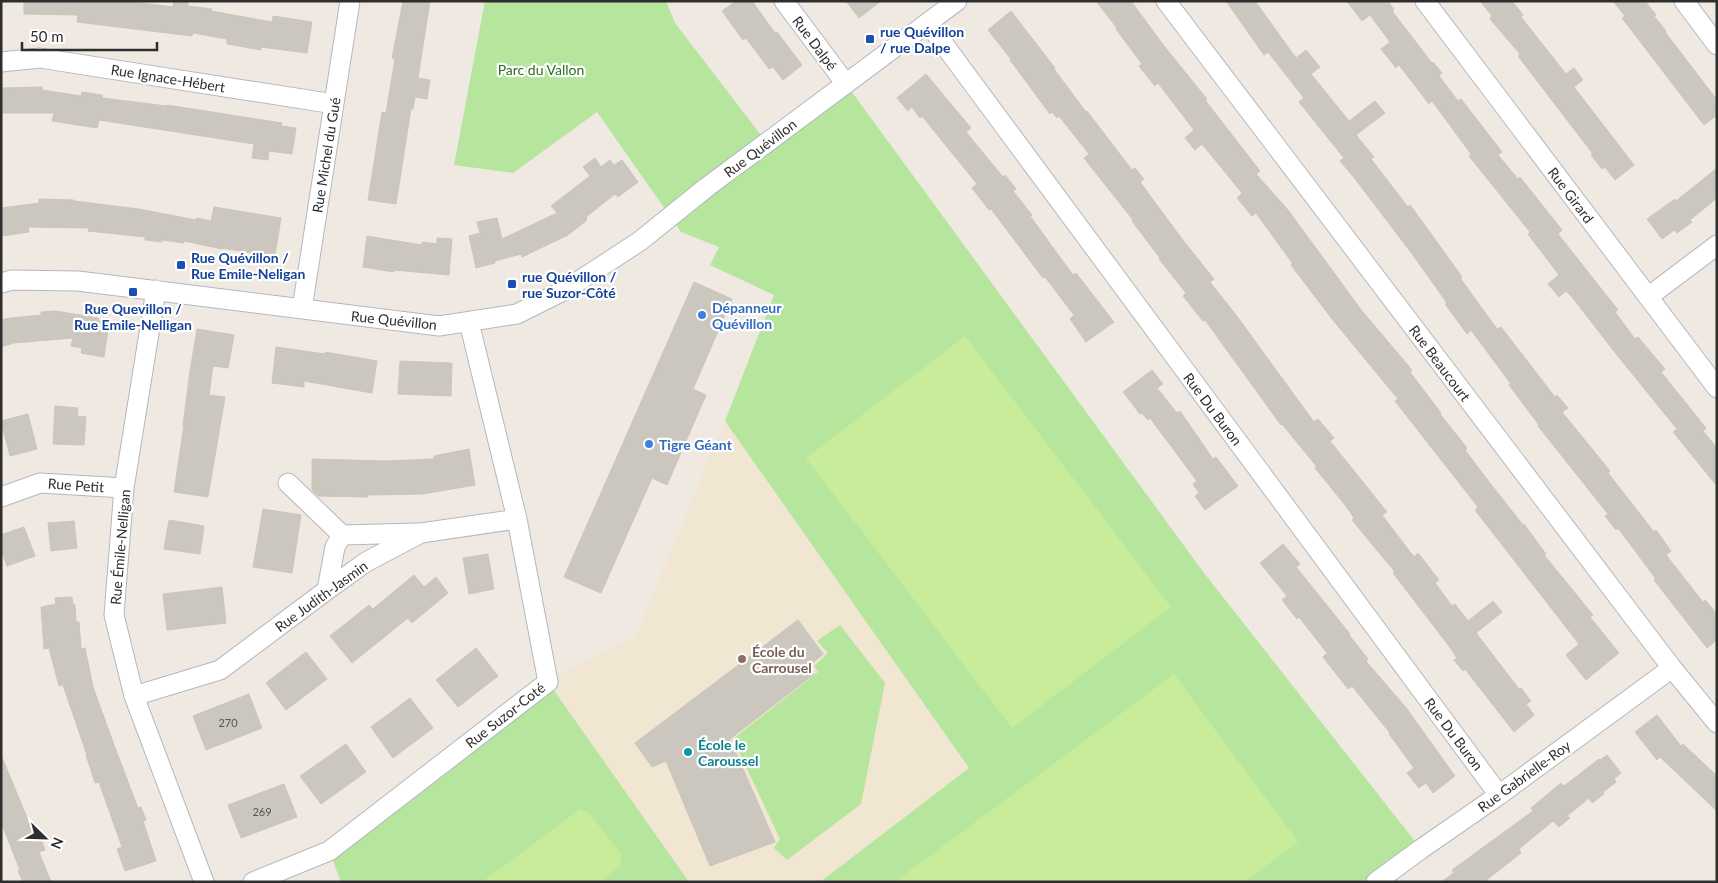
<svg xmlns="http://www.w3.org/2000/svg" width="1718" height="883" viewBox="0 0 1718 883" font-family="Lato,sans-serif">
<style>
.education{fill:#f0e6d1}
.green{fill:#b6e59e}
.pitch{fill:#c9ec9a}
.building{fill:#cbc7bf;stroke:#cbc5ba}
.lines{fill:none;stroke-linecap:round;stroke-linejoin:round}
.minor-casing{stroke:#b4b7c1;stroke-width:21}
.minor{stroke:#fff;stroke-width:19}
.transit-dot{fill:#1a4fb4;stroke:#fff;stroke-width:2}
.shop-dot{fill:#3f7fe0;stroke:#fff;stroke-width:2}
.education-dot{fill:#8d6e63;stroke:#fff;stroke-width:2}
.culture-dot{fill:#0f9aa8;stroke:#fff;stroke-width:2}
.labels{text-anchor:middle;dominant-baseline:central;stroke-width:4.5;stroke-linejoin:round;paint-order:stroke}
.number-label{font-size:11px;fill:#555452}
.transit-label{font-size:14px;font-weight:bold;fill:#164399;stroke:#fff;text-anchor:start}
.street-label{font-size:14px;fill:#2e2e2e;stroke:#fff}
.park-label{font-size:14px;fill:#2c6e1b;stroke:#fff}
.shop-label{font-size:14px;font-weight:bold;fill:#366cbe;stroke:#fff;text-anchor:start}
.education-label{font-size:14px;font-weight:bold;fill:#785e54;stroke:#fff;text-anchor:start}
.culture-label{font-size:14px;font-weight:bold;fill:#0d838f;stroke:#fff;text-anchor:start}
</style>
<rect width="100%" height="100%" fill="#efe9e1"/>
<path class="education" d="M725,421L969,768L820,882H689L548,682L636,635Z"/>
<path class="green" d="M485,1H666L675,23L767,143L846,84L1204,573L1421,849L1376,882H820L969,768L725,421L774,295L710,265L719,247L681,232L597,112L513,173L454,165Z
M840,625L885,683L861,804L787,860L774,848L780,839L733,739L818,672L814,666L828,653L817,641Z
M548,682L689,882H341L329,851Z"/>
<path class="pitch" d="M965,336L1171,607L1012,728L806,458Z
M1174,674L1298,842L1245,882H895Z
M580,809L589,813L622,855L620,866L599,882H482Z"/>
<path class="building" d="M24,1H127L173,7L174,1H179L188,3V6L212,9L211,11L272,22L273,16L312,22L307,53L261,47V50L227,44V39L193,33L192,36L77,22L78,15L24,14Z
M403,1H430L418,78L430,80L427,99L415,97L413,109H411L396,204L368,200L382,112L386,113L395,59L392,58Z
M736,1H752L775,33L777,32L802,65L783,80L773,67L769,69L746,38L743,40L722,11Z
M846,1H881L859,18Z
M1096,1H1131L1164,46L1207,99L1205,100L1260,171L1256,174L1288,210L1362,311L1412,370L1410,372L1441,413L1440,414L1467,448L1465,450L1486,478L1523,525L1524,524L1546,554L1544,555L1593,615L1590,617L1619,653L1586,680L1566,655L1579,644L1475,510L1478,507L1395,401L1398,399L1332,319L1291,265L1293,264L1256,213L1252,216L1237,198L1242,193L1202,144L1195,150L1185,138L1194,130L1158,83L1155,86L1139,66L1142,64L1116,29L1117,28Z
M1226,1H1255L1296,58L1306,50L1320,67L1311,74L1349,121L1375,101L1385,113L1356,135L1374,157L1371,159L1408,207L1410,205L1432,235L1462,277L1460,278L1497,329L1501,327L1555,397L1557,395L1568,408L1562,412L1610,471L1608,473L1654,532L1656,530L1671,551L1666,555L1703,602L1705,600L1717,614V640L1707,648L1654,580L1656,579L1618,528L1616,530L1605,516L1608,514L1538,426L1539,425L1509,385L1511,384L1471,330L1467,334L1445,304L1447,303L1410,251L1352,175L1340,161L1344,158L1299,102L1304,98L1268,52L1264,55Z
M1347,1H1388L1394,10L1392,11L1432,63L1433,62L1442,73L1439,76L1458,101L1461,99L1502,152L1498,155L1518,179L1520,177L1562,230L1558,234L1618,310L1615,312L1635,339L1638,337L1665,369L1661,372L1706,428L1703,431L1717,448V486L1673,432L1677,429L1617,355L1572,297L1566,291L1559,297L1548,284L1559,275L1528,234L1530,232L1469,156L1471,154L1432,101L1429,104L1399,65L1396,68L1381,49L1390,42L1370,15L1362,21Z
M1480,1H1512L1523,15L1521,17L1566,74L1574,68L1583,80L1574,87L1634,165L1615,180L1605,167L1602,169L1591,155L1593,154L1518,56L1520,54L1490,19L1492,16Z
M1613,1H1645L1656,15L1654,16L1666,31L1665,32L1717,100V115L1704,125L1622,18L1625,16Z
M1011,11L1055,68L1054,69L1086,112L1087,111L1132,170L1135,168L1144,179L1140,182L1182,239L1214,279L1210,282L1236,315L1314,422L1318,419L1334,438L1330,441L1387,512L1382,515L1414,557L1418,553L1439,580L1435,583L1452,606L1455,604L1468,621L1493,601L1502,612L1476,633L1519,689L1521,688L1531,701L1526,704L1534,715L1514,732L1465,669L1463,671L1454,660L1457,658L1449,646L1393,573L1395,572L1352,520L1354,518L1346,506L1315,468L1317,467L1282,424L1281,425L1205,320L1203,321L1183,296L1186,293L1159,259L1160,258L1132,221L1133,220L1084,158L1089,154L1059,116L1057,118L1052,112L1050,114L1010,60L1011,59L988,30Z
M926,74L971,128L966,132L1003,177L1005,175L1016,189L1013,191L1032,215L1030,216L1073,275L1076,273L1114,322L1086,342L1070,319L1074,315L1045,277L1043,278L991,209L989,210L972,188L977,184L922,116L920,118L912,107L908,111L897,98Z
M42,87V90L81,96L82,92L102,95V98L167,106V105L282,123L281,126L296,128L292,154L269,151L268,160L252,158L254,144L99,120L97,128L52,121L54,113H2V88Z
M595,158L601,167L610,160L614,165L622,160L638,182L618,197L615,194L586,217L587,220L568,235L522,257L521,254L495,261V263L476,268L469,236L480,233L477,222L497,218L502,239L557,213L551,206L590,176L583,167Z
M1717,168V198L1690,220L1692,222L1677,233L1674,230L1662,239L1647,219L1675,199L1676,201Z
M39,199L74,200V201L139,209L196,220L197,218L211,221L214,207L281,218L275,255L252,251V253L222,248V249L184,241V243L162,240V242L145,240V237L88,231L89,228L28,227L29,232L1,236V208L39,203Z
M367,236L422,245V242L437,244V238L452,239L449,275L394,270V272L363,267Z
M694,282L732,299L693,389L706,395L667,485L652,478L601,593L564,577Z
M56,311L98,318V320L109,322L104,357L81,353L82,348L71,346L73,338L14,343L1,347V320L10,318L41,315V312Z
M197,329L234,335L228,368L213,366L209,395L225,397L208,497L174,492L184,425H183L190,371Z
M276,347L325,354V352L377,361L372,393L304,381V387L272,383Z
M400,361L452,363L451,396L398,394Z
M1152,370L1163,384L1157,388L1177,413L1180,411L1213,459L1216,457L1238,486L1205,510L1195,496L1199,493L1193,484L1197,481L1150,418L1148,420L1142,413L1140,414L1123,392Z
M55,406L78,408L77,416L86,417L84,445L53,444Z
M28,414L37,449L10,456L1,421Z
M469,449L475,485L423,494L368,495V497L318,496L312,490V459L384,461L434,459V456Z
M263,509L301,515L292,573L253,567Z
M169,520L204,526L200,554L164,549Z
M74,521L77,548L51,551L48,523Z
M24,527L35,556L7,566L1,549V535Z
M1283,544L1300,564L1296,567L1350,634L1349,635L1368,659L1366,661L1407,709L1455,776L1433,793L1426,783L1419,788L1407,773L1414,768L1389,734L1390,733L1352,686L1348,689L1323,657L1327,653L1299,617L1297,619L1282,600L1287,596L1260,563Z
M488,554L494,589L469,594L463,558Z
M414,575L424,587L436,577L448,593L412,623L408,618L352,663L330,636L369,605L373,609Z
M222,587L226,623L167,630L163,594Z
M72,597L73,605H75L76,622H79L81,649L85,648L93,687L114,745L138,808L141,807L146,820L143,821L156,861L125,871L117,849L122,847L99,782L95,783L86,755H87L63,685L59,686L49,648L44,649L41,607L56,604L55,598Z
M798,620L823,654L808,667L814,674L730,739L775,842L710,866L666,761L652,767L635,743Z
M476,648L498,676L458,707L436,680Z
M306,652L327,679L286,710L266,683Z
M249,694L262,728L206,750L193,716Z
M410,698L433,728L393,758L371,727Z
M1657,715L1681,746L1683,744L1717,776V811L1660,757L1657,760L1635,732Z
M346,744L366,772L321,804L300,776Z
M1,755L30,825L35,823L45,850L39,852L51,882H23L18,871L20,870L1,822Z
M1607,755L1621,773L1614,779L1616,782L1603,792L1604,794L1592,803L1589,798L1567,816L1570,818L1559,827L1553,821L1519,849L1521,853L1484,882H1441L1454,873L1452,870L1533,811L1531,808L1561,783L1564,786L1599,759L1600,760Z
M284,784L297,817L241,838L228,805Z"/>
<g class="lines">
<defs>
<path id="minor" d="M784,1L846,84
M1166,1L1672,668L1717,723
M1425,1L1717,388
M1684,1L1717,45
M928,23L1499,795
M1,62L40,58L334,104
M1,283L12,280L78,281L439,326L517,314L565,290L640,241L707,187L957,1
M156,290L124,488L114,615L134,696L204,882
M1648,297L1717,245
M302,309L350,1
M288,483L342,535
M1,497L40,483L124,488
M327,590L335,547L342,535L418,533
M134,696L220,670L327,590L366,562L421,533L517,519
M253,882L329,851L548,682L517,519L469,322
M1376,882L1421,849L1499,795L1672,668"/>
</defs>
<use href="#minor" class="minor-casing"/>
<use href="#minor" class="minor"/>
</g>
<g class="transit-dot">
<rect x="865" y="34" width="10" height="10" rx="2.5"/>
<rect x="176" y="260" width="10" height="10" rx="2.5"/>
<rect x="507" y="279" width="10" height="10" rx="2.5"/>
<rect x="128" y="287" width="10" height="10" rx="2.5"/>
</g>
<g class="shop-dot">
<circle cx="702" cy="315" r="5"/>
<circle cx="649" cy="444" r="5"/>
</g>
<circle class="education-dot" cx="742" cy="659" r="5"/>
<circle class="culture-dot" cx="688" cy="752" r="5"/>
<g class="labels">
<g class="number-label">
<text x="228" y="722">270</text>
<text x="262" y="811">269</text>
</g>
<g class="transit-label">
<text x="880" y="31">rue Quévillon<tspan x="880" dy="16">/ rue Dalpe</tspan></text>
<text x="191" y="257">Rue Quévillon /<tspan x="191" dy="16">Rue Emile-Neligan</tspan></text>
<text x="522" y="276">rue Quévillon /<tspan x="522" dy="16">rue Suzor-Côté</tspan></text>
<text x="133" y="308" text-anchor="middle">Rue Quevillon /<tspan x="133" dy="16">Rue Emile-Nelligan</tspan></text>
</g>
<g class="street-label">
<text transform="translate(815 43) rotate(53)">Rue Dalpé</text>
<text transform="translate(168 78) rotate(9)">Rue Ignace-Hébert</text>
<text transform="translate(760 148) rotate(-37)">Rue Quévillon</text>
<text transform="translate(326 155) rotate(-81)">Rue Michel du Gué</text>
<text transform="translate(1571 195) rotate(53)">Rue Girard</text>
<text transform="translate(394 320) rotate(6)">Rue Quévillon</text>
<text transform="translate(1440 363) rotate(53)">Rue Beaucourt</text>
<text transform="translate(1213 409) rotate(53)">Rue Du Buron</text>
<text transform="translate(76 485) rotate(4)">Rue Petit</text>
<text transform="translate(120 547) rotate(-85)">Rue Émile-Nelligan</text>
<text transform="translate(321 596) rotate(-36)">Rue Judith-Jasmin</text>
<text transform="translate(505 715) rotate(-38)">Rue Suzor-Coté</text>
<text transform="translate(1454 734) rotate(53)">Rue Du Buron</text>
<text transform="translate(1524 776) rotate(-36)">Rue Gabrielle-Roy</text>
</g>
<g class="park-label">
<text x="541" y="69">Parc du Vallon</text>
</g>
<g class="shop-label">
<text x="712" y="307">Dépanneur<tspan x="712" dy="16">Quévillon</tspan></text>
<text x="659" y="444">Tigre Géant</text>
</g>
<g class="education-label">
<text x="752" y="651">École du<tspan x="752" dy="16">Carrousel</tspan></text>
</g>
<g class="culture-label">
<text x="698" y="744">École le<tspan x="698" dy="16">Caroussel</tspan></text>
</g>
</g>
<rect width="1718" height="883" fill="none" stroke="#2e2e2e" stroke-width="5"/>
<g transform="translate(45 838) rotate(113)" stroke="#ffffff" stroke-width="4" paint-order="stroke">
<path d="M0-4L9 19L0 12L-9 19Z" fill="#2e2e2e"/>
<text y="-8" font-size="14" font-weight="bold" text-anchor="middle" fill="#2e2e2e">N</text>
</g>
<path d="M22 42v8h135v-8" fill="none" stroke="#2e2e2e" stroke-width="2.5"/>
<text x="30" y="42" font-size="15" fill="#2e2e2e" stroke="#ffffff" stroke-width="4" paint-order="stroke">50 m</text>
</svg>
